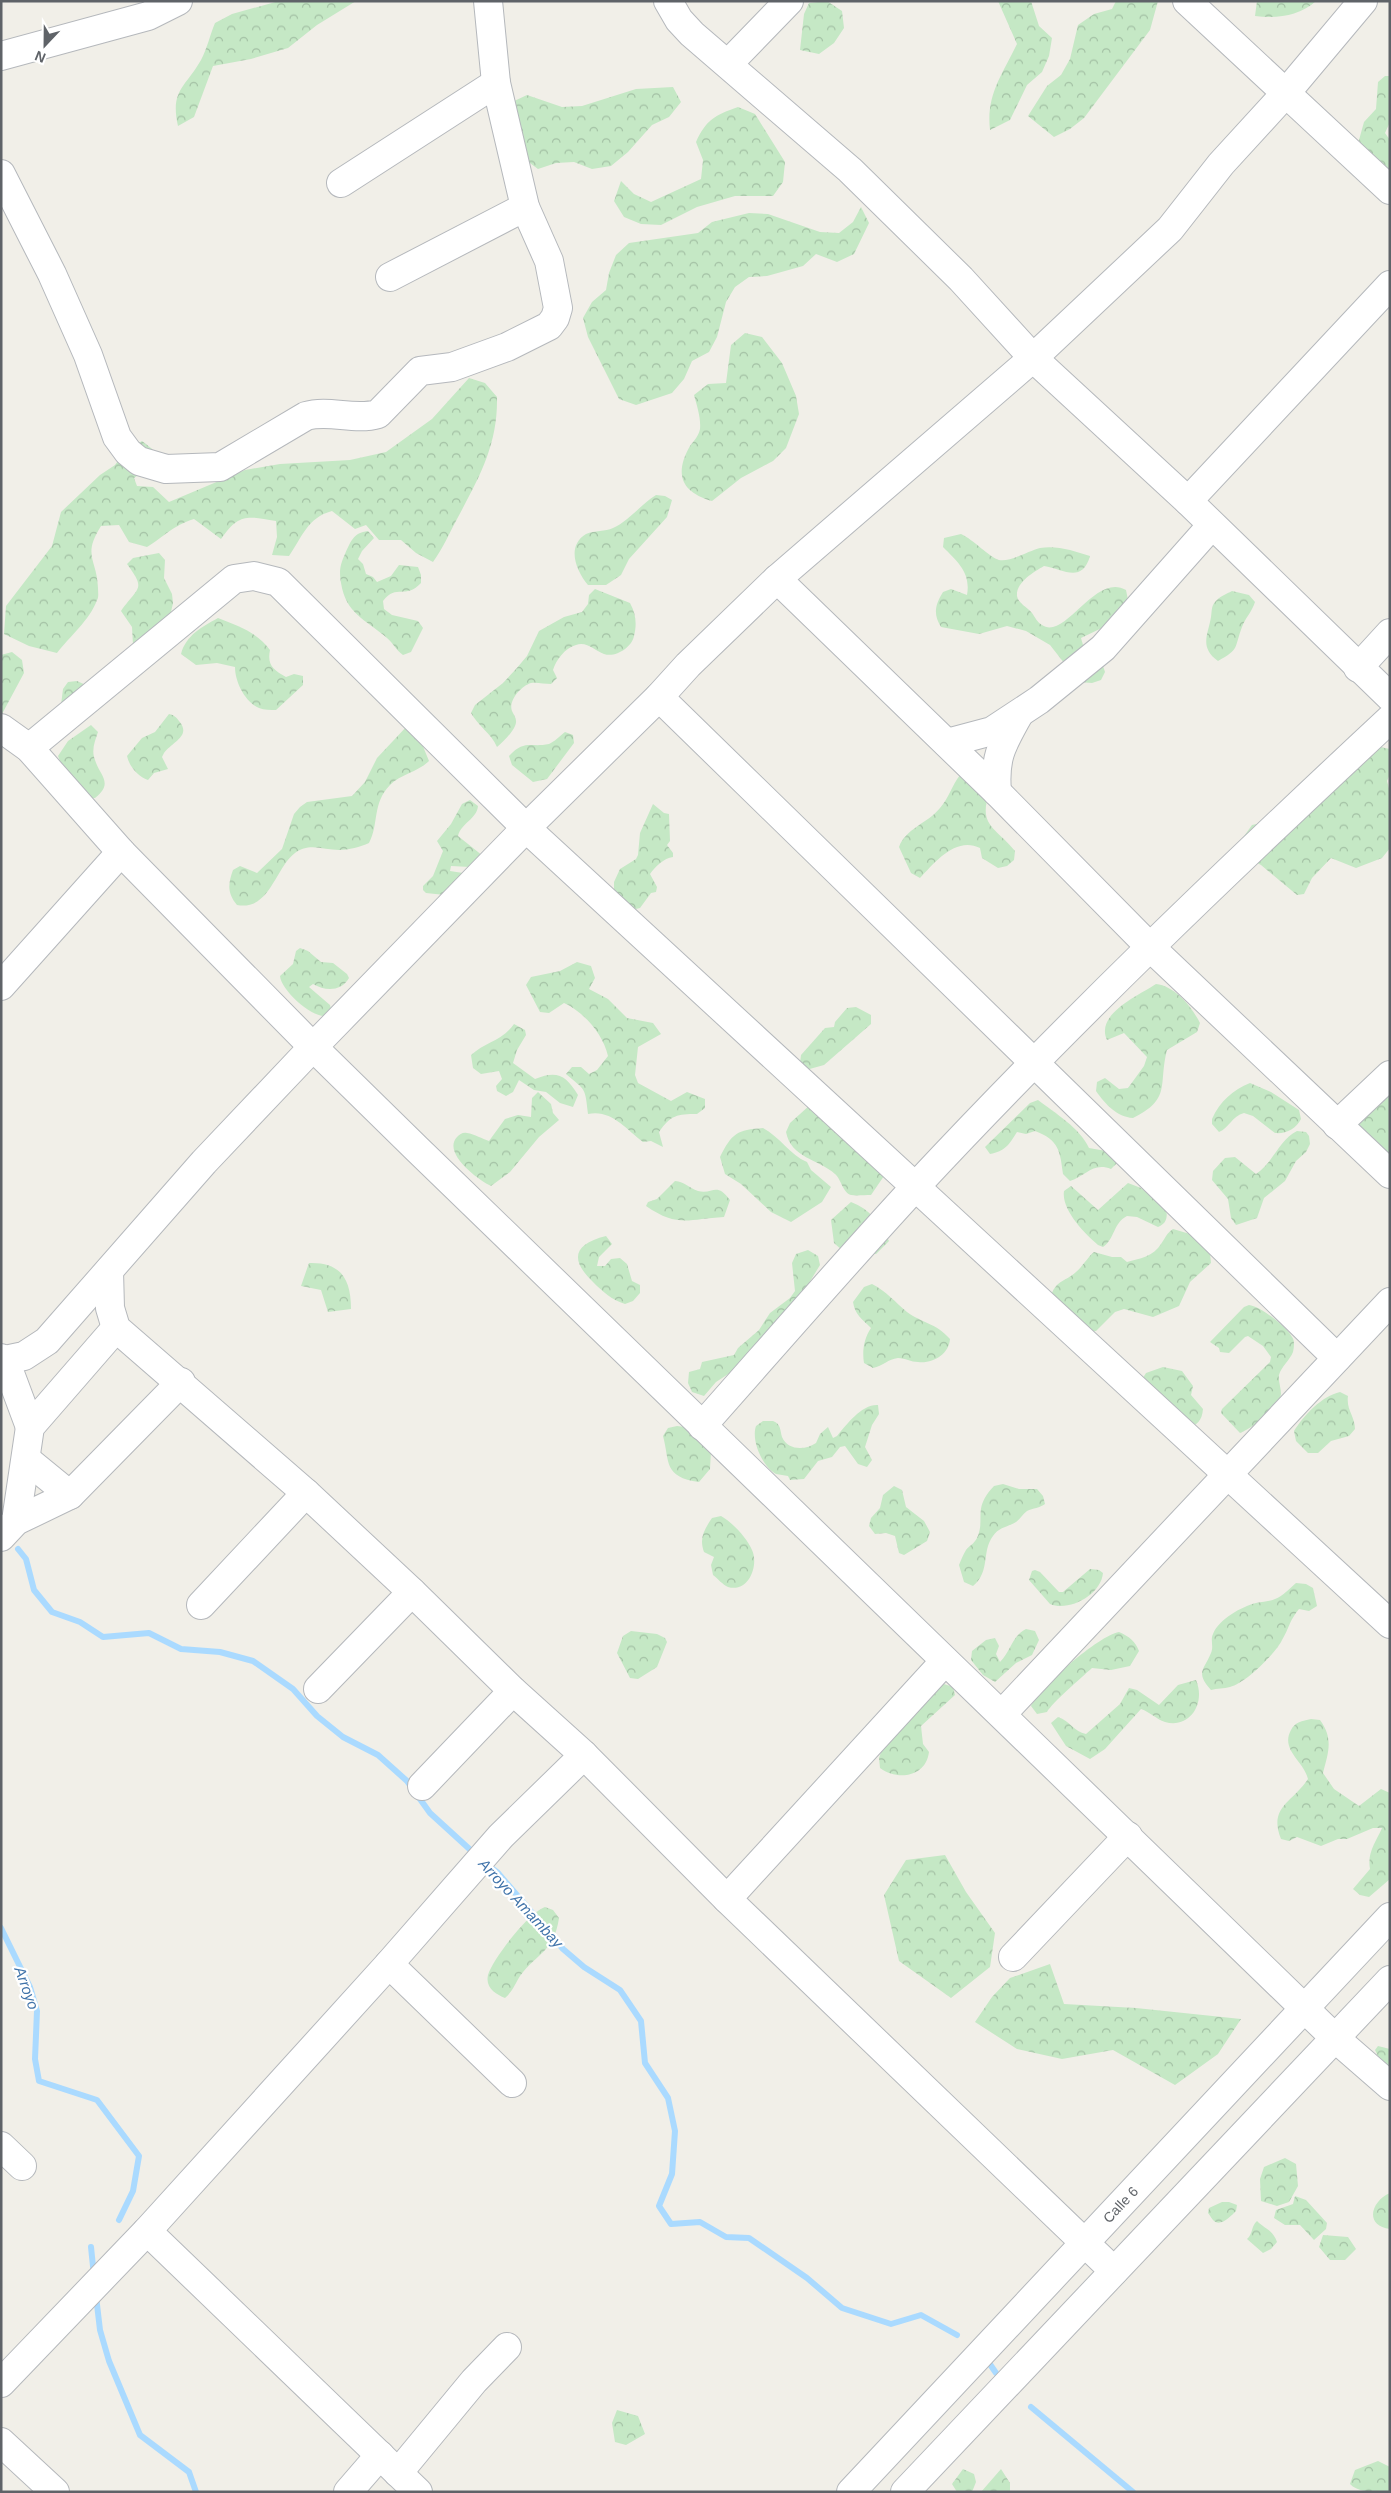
<svg xmlns="http://www.w3.org/2000/svg" width="1391" height="2493" viewBox="0 0 1391 2493" font-family="Arial,sans-serif">
<style>
.forest{fill:url(#forest-crowns)}
.lines{fill:none;stroke-linecap:round;stroke-linejoin:round}
.stream{stroke:#aadaff;stroke-width:6}
.minor-casing{stroke:#b5b8bc;stroke-width:30}
.minor{stroke:#fff;stroke-width:28}
.labels{text-anchor:middle;dominant-baseline:central;stroke-width:4.5;stroke-linejoin:round;paint-order:stroke}
.street-label{font-size:14px;fill:#5f6368;stroke:#fff}
.water-label{font-size:15px;font-style:italic;fill:#4174aa;stroke:#fff}
</style>
<defs>
<pattern id="forest-crowns" width="20" height="18" patternUnits="userSpaceOnUse" patternTransform="scale(1.25)"><rect width="20" height="18" fill="#c5e8c5"/><path d="M2 6a3 3 0 1 1 6 0M12 15a3 3 0 1 1 6 0" fill="none" stroke="#a3c0a4"/></pattern>
</defs>
<rect width="100%" height="100%" fill="#f1efe8"/>
<path class="forest" d="M279,1H356L317,25L288,48L251,59L213,66L194,117L178,126C170,90 185,88 201,60C207,49 210,35 215,23L232,14Z
M827,1L842,11L844,28L834,43L819,54L800,50L804,14L809,3Z
M998,1H1031L1039,26L1052,38L1049,56L1042,72L1027,85L1010,120L990,130C986,95 1002,75 1017,44Z
M1116,1H1158L1150,30L1084,118L1070,129L1054,137L1028,116L1047,86L1061,75L1070,59L1078,25L1094,14L1112,9Z
M1257,1H1316C1300,16 1276,19 1255,16Z
M1385,76H1390V122L1385,133L1390,140V172L1362,148L1359,140L1364,122L1376,109L1378,82Z
M673,87L681,102L669,117L652,125L628,152L611,166L592,169L574,162L556,163L538,169L519,155L510,103L527,95L562,107L582,106L636,89Z
M738,107L755,114L785,162L783,182L773,196H735L697,207L661,225L641,224L624,217L614,201L621,181L634,194L651,202L701,179L703,160L696,142C706,120 715,115 738,107Z
M861,207L869,223L854,254L837,262L816,254L803,266L767,276L749,277L735,287L726,302L717,337L709,352L692,361L684,379L672,393L636,405L619,399L588,337L583,318L592,302L606,290L609,273L616,255L629,243L698,233L712,222L749,213L768,214L820,232L839,233L853,222Z
M745,333L762,337L782,363L796,396L799,414L786,448L773,461L741,478L712,501C681,492 674,474 690,446C694,441 699,435 700,429C701,418 697,406 694,395L708,384L726,383L731,345Z
M469,378L485,383L497,397C498,445 479,478 457,519C449,534 443,548 433,562L416,553L401,540H379L366,525L355,529L332,511C307,518 303,536 289,556L272,555L277,537L276,521C247,516 239,513 221,539L194,519C172,526 165,536 147,547L129,542L119,525L101,526C82,556 97,559 98,588C98,592 99,597 97,600C90,620 69,637 57,653L29,646L4,634L6,606L52,546L61,512L100,475L115,465L126,450L142,441L156,452L149,467L134,478L137,486L153,487L169,502L245,470L280,464L350,460L386,452L432,419Z
M656,495L665,496L672,500L667,517L629,559L621,575L606,585H588C576,571 566,546 586,534C595,530 605,532 613,528C629,521 641,504 656,495Z
M368,531L374,538L362,551L358,559L363,564L366,574L373,577L377,582L391,576L399,565L418,567L421,575V583C405,600 397,583 383,601L384,609L392,615L418,621L423,628L411,652L403,655C396,650 393,643 387,638C365,619 346,614 341,583C339,571 340,565 345,554C351,541 353,533 368,531Z
M961,534C974,540 989,557 999,560C1011,562 1028,551 1040,548C1057,545 1074,551 1090,556C1082,584 1063,569 1044,566C1034,572 1016,582 1017,596C1018,603 1027,607 1032,613C1035,617 1037,622 1042,625C1065,641 1095,572 1126,590L1128,600L1106,626L1081,638L1083,645C1094,651 1102,660 1105,672L1101,680L1092,683L1079,682L1050,645L1026,631L1007,626L979,634L941,627C933,614 935,605 943,592L951,589L967,595C971,573 958,562 943,547L944,538Z
M159,553L165,560L164,578L172,594L173,603L171,612L167,620L133,645L132,627L121,611C139,586 146,590 127,564L133,558Z
M595,589L630,603C636,614 637,624 634,636C632,647 616,658 604,654C595,651 587,641 576,645C565,648 556,660 553,670L557,678L551,684C545,684 536,682 531,683C521,686 508,701 512,711C514,716 518,719 515,726C512,733 503,742 497,747C491,733 478,726 471,713L475,705L503,683L516,669L527,656L539,631L564,617L582,612L588,604L589,595Z
M1232,591L1249,595L1255,602C1252,612 1245,618 1242,627C1234,648 1240,649 1218,661C1199,647 1208,635 1211,617C1212,611 1211,607 1215,602C1219,597 1226,594 1232,591Z
M218,618C238,626 257,632 270,650C267,665 273,670 286,677L294,674L303,676V685L276,710C271,710 264,710 259,708C245,702 235,682 235,667L217,663L196,665L181,654C186,635 202,627 218,618Z
M12,652L22,660L24,673L2,714L1,655Z
M77,681L88,686L61,705L63,689L68,682Z
M169,714C174,715 176,717 179,721C192,736 172,742 164,753L162,757L168,769L154,773L148,780C138,777 129,766 127,756L142,738L155,732Z
M91,725L98,732C95,741 91,750 95,760C100,776 114,783 95,798H89C82,782 64,774 58,756L68,741Z
M408,725L422,744L429,761C418,772 401,774 390,785C372,803 379,825 369,843C360,847 349,850 339,850C324,850 309,842 295,853C275,868 270,911 237,905C227,893 228,884 233,870L240,866L257,873L282,849L294,814L300,807L307,802L352,796L365,782L377,758Z
M565,732L573,735L574,743L547,779L533,782L512,765L509,756C525,739 530,748 549,744C554,742 560,736 565,732Z
M1375,746L1390,749V774L1387,781L1390,792V848L1382,858L1356,868L1331,858L1312,878L1304,894L1297,895L1261,865L1253,861L1240,848L1242,839L1252,825L1261,823Z
M960,775L990,791C977,826 996,827 1015,851L1014,860L1007,866L998,868L982,858L980,848C956,836 935,862 920,878L911,873L899,847C906,828 927,824 940,808C949,798 952,785 960,775Z
M470,800L478,806C477,819 461,823 458,836L483,856L470,867L451,866L450,871L463,873L445,895L426,893L423,890V886L433,876L443,851L437,841L451,824L462,804Z
M653,804L664,813L669,814L670,841L667,845L673,853V857C664,858 655,867 650,874L657,887L656,892L651,893L640,908L632,910L614,891V882L620,869L636,859L638,855L640,833Z
M300,948L308,951L321,962L333,963L347,974L349,978C341,992 325,991 313,984L309,987L330,1005L331,1009L325,1016C311,1017 281,990 280,976L293,964L296,951Z
M577,962L591,966L595,978L589,989L608,999L627,1018L653,1023L661,1034L638,1047L635,1075L638,1083L671,1101L687,1092L705,1099V1108L697,1114C677,1114 671,1115 659,1132L663,1147L651,1141L643,1142C626,1129 611,1109 588,1114C585,1087 586,1091 566,1074L572,1067H581L589,1074L597,1070L608,1056C603,1034 584,1012 564,1003L549,1013L540,1012L526,985L531,977L560,971Z
M1156,984C1175,986 1192,1007 1200,1023L1197,1032L1167,1050C1158,1085 1172,1099 1133,1118C1117,1117 1105,1104 1096,1091L1097,1082L1105,1078L1119,1089L1128,1088L1144,1066L1147,1057L1124,1033L1107,1040C1095,1014 1138,996 1156,984Z
M856,1007L871,1015V1024L824,1065L806,1070L800,1063L801,1055L825,1028L834,1027L835,1022L847,1008Z
M514,1024L525,1030L526,1035L517,1050L513,1063L535,1079C557,1070 566,1075 578,1095L573,1107L560,1103L546,1092L534,1090L519,1080L513,1092L506,1096L497,1091L496,1086L502,1079L499,1071L481,1074L473,1068L471,1055C485,1042 502,1041 514,1024Z
M1390,1066V1160L1353,1123Z
M1250,1083L1271,1092L1299,1110L1301,1119C1296,1129 1286,1134 1275,1133L1253,1116L1244,1113C1232,1116 1229,1128 1219,1132L1212,1124V1119C1220,1101 1233,1090 1250,1083Z
M538,1092L551,1104L553,1113L559,1120L539,1137L510,1172L491,1186C478,1180 442,1153 457,1137C460,1134 463,1132 467,1133C475,1134 482,1139 489,1141L505,1119L518,1115L531,1117L532,1098Z
M1038,1100C1055,1113 1080,1128 1089,1148L1106,1151L1117,1163L1111,1169C1093,1162 1086,1176 1070,1181L1063,1174C1060,1151 1059,1140 1035,1131L1026,1134L1017,1132C1009,1145 1005,1151 990,1154L985,1147L1030,1103Z
M810,1105L884,1176L871,1195C865,1195 856,1196 851,1195C843,1193 841,1179 835,1174C818,1159 791,1158 786,1132L790,1123Z
M763,1128C780,1137 790,1155 807,1162L811,1170L831,1187L822,1202L791,1222L771,1212L741,1184L725,1174L720,1157C732,1133 737,1130 763,1128Z
M1297,1131L1306,1132L1309,1136L1310,1144L1306,1152L1296,1161L1285,1181L1264,1198L1257,1218L1236,1225L1231,1218L1228,1199L1212,1180L1213,1171L1225,1158L1235,1157L1256,1174C1273,1163 1279,1140 1297,1131Z
M675,1181C685,1182 689,1188 698,1191C713,1195 716,1181 730,1200L724,1217C688,1219 678,1228 646,1206L648,1202L657,1199Z
M1128,1183L1141,1188L1166,1209C1168,1218 1166,1224 1158,1227L1137,1217L1127,1216C1113,1223 1115,1239 1103,1247L1098,1245C1085,1234 1061,1210 1064,1191L1071,1186L1098,1210Z
M851,1202C870,1209 880,1223 889,1241L876,1254L843,1251L834,1243L831,1220Z
M1173,1229L1190,1234L1210,1253L1211,1263L1190,1282L1179,1306L1153,1317L1124,1309L1115,1312L1096,1331L1087,1332L1051,1296C1056,1280 1065,1282 1076,1272C1083,1266 1087,1258 1094,1252L1112,1257H1121L1127,1262C1139,1259 1154,1256 1161,1244C1166,1237 1166,1234 1173,1229Z
M606,1236L612,1244L599,1257L597,1266H605L611,1259L620,1258L627,1264L632,1281L640,1285V1293L633,1301L625,1304C612,1300 603,1292 593,1282C569,1259 574,1244 606,1236Z
M808,1250L818,1256L820,1265L806,1288L739,1367L716,1382L704,1396L692,1392L688,1383L689,1372L700,1369L702,1362L734,1355L738,1348L759,1330L770,1313L790,1298L795,1291L792,1263L796,1254Z
M309,1263C341,1262 351,1279 351,1309L328,1312L321,1290L301,1286Z
M872,1284C886,1291 895,1302 907,1312C922,1323 936,1323 950,1339C949,1354 933,1364 918,1362C911,1362 905,1358 898,1358C888,1359 883,1366 873,1368L864,1363C862,1351 864,1338 871,1328C862,1319 855,1315 853,1302L864,1287Z
M1249,1305C1260,1306 1287,1327 1292,1337C1295,1341 1294,1347 1293,1352C1290,1360 1281,1367 1279,1375C1278,1380 1281,1388 1281,1394C1279,1408 1252,1429 1240,1433L1221,1413L1222,1409L1270,1362L1271,1357L1263,1346L1248,1336L1245,1337L1229,1353L1220,1352L1219,1348L1210,1342L1244,1307Z
M1163,1367L1182,1371L1193,1386L1191,1395L1203,1409C1202,1421 1197,1425 1187,1429L1141,1381L1146,1373Z
M1340,1392L1348,1396C1346,1410 1355,1416 1355,1429L1349,1436L1331,1441L1318,1453H1308L1296,1441L1294,1431C1304,1415 1322,1396 1340,1392Z
M878,1405L879,1414L872,1425L865,1447L872,1460L867,1467L858,1464L845,1446L840,1447L832,1457L818,1461L804,1479L790,1480L788,1476C784,1475 780,1475 776,1474C762,1466 751,1440 756,1426L763,1421H773C781,1424 780,1430 782,1437C788,1451 806,1450 816,1443L820,1434L828,1427L833,1438L837,1436C847,1424 862,1404 878,1405Z
M677,1426L685,1427L711,1451L710,1469L699,1482C663,1477 670,1462 663,1436L668,1428Z
M1003,1484L1019,1489H1037L1043,1496L1045,1504C1040,1508 1033,1508 1027,1511C1023,1514 1020,1519 1016,1522C1008,1527 999,1527 993,1536C981,1552 991,1571 973,1586L964,1582L959,1565C961,1560 963,1555 966,1550C969,1546 974,1544 977,1538C986,1518 972,1509 994,1486Z
M894,1486L902,1490L906,1507L924,1521L930,1532L927,1541L904,1555L899,1553L895,1536L886,1533L875,1534L869,1526L871,1518L880,1508L883,1495Z
M721,1516C732,1522 747,1538 752,1550C759,1565 749,1593 728,1587C723,1585 717,1578 713,1575L711,1565L714,1557L704,1552C699,1538 704,1530 712,1518Z
M1090,1569L1099,1570L1103,1573C1101,1595 1069,1612 1050,1604L1029,1580L1032,1571L1035,1570L1040,1572L1059,1592H1063Z
M1296,1583L1306,1584L1313,1588L1317,1606L1309,1611L1299,1609C1288,1623 1290,1627 1282,1640C1276,1653 1245,1684 1230,1687C1224,1689 1217,1688 1211,1690C1195,1672 1204,1670 1211,1653C1214,1646 1210,1640 1213,1634C1219,1619 1241,1607 1256,1603C1262,1601 1269,1602 1275,1599C1283,1596 1290,1588 1296,1583Z
M1026,1629L1035,1631L1039,1640L1032,1655L1016,1663L995,1682L983,1675L971,1660L972,1651L986,1640L995,1638L999,1646L996,1654L1000,1662C1011,1651 1012,1636 1026,1629Z
M631,1631L657,1634L665,1638L667,1642L657,1667L638,1679L630,1678L617,1653L623,1636Z
M1119,1632C1130,1637 1135,1641 1139,1651L1130,1666L1111,1670L1092,1668C1082,1677 1052,1703 1047,1712L1037,1714L1031,1706C1041,1686 1098,1636 1119,1632Z
M1196,1680C1206,1703 1190,1729 1165,1722C1156,1719 1150,1712 1141,1709L1105,1749L1090,1759L1066,1746L1051,1723L1058,1717C1070,1721 1074,1732 1086,1734L1120,1704L1129,1688L1137,1690L1159,1705L1178,1685Z
M944,1684L953,1687L955,1695L921,1726L923,1744L929,1752C926,1777 898,1781 880,1768L879,1758L882,1749L935,1687Z
M1311,1719L1320,1720C1334,1739 1328,1753 1323,1773L1334,1789L1359,1806L1381,1789L1390,1793V1879L1369,1897L1360,1895L1353,1889L1370,1869C1367,1852 1376,1842 1382,1828H1373L1347,1839H1338L1321,1846L1297,1837L1289,1841L1281,1839C1268,1807 1293,1802 1308,1779C1304,1761 1280,1750 1291,1730C1295,1722 1302,1721 1311,1719Z
M945,1855L966,1892L995,1933L990,1967L951,1998L899,1961L884,1895L906,1860Z
M545,1907L553,1910L559,1918C554,1952 537,1953 520,1976C515,1984 513,1991 505,1998C496,1994 485,1988 488,1975C493,1959 529,1912 545,1907Z
M1050,1964L1064,2004L1136,2008L1241,2019L1218,2054L1175,2085L1113,2050L1062,2059L1017,2049L975,2022L992,1997L1010,1978Z
M1378,2046L1390,2049V2085L1379,2069V2058L1375,2050Z
M1285,2158L1296,2164L1298,2186L1289,2202L1277,2206L1261,2201L1260,2179L1264,2167Z
M1390,2193V2229C1364,2226 1371,2201 1390,2193Z
M1295,2196L1306,2200L1327,2223L1326,2229L1314,2240L1300,2225H1285L1274,2218L1276,2210L1293,2204Z
M1222,2202H1229L1237,2205L1236,2211C1231,2216 1220,2228 1213,2220C1211,2218 1210,2215 1208,2213L1209,2208Z
M1257,2221C1265,2229 1273,2230 1277,2242L1271,2249L1263,2253L1247,2239C1253,2234 1251,2226 1257,2221Z
M1323,2235L1348,2237L1356,2249L1345,2260H1330L1319,2247Z
M617,2410L638,2416L645,2434L626,2445L615,2442L612,2423Z
M1378,2461L1390,2467V2492C1376,2492 1358,2493 1350,2484L1355,2470Z
M963,2469L974,2474L976,2482L972,2492H957L952,2484Z
M1001,2469L1010,2483V2492H981Z"/>
<g class="lines">
<path class="stream" d="M18,1549L26,1559L34,1590L52,1612L80,1622L103,1637L149,1633L181,1649L220,1652L253,1661L293,1689L317,1716L343,1737L378,1755L407,1781L430,1813L476,1855
M485,1863L498,1873L563,1949L584,1967L620,1990L641,2021L645,2063L668,2098L675,2131L672,2174L659,2206L671,2224L700,2222L726,2237L749,2238L807,2278L842,2308L891,2324L921,2315L957,2335
M1,1928L30,1987L37,2011L35,2059L39,2081L97,2100L139,2156L133,2191L119,2220
M91,2247L94,2276
M96,2296L100,2330L109,2361L140,2435L189,2472L196,2492
M985,2357L996,2373
M1031,2407L1133,2492"/>
<defs>
<g id="minor">
<path d="M668,1L679,20L692,34L850,170L961,279L1033,358L1188,501L1390,697"/>
<path d="M1187,1L1390,190"/>
<path d="M1,56L148,16L178,1"/>
<path d="M728,64L789,1"/>
<path d="M1,174L52,274L88,355L117,437L128,452L139,461L166,469L220,467L306,416C329,409 354,421 378,414L420,371L452,367L507,347L549,326L555,318L558,308L549,261L525,207L496,83L488,1"/>
<path d="M341,183L496,83"/>
<path d="M390,277L525,207"/>
<path d="M1188,501L1390,285"/>
<path d="M777,579L997,792L1149,946L1390,1174"/>
<path d="M1358,668L1390,633"/>
<path d="M659,697L1337,1358"/>
<path d="M1,728L29,748L121,852L313,1047L416,1148L1336,2039L1390,2086"/>
<path d="M947,743L992,731L1039,700L1103,648L1212,525"/>
<path d="M29,748L234,579L254,576L278,582L526,828L1390,1624"/>
<path d="M997,792C994,757 1002,745 1018,716"/>
<path d="M1,986L121,852"/>
<path d="M1337,1125L1390,1075"/>
<path d="M109,1271L110,1308L116,1328L306,1493L412,1592L513,1691L584,1755L727,1899L1114,2271"/>
<path d="M1,1358L5,1360L24,1356L47,1341L204,1162L313,1047L526,828L659,697L688,665L777,579L1033,358L1170,229L1221,164L1285,94L1363,1"/>
<path d="M5,1360L30,1427"/>
<path d="M702,1426C773,1346 844,1264 917,1185C1068,1023 1228,870 1390,719"/>
<path d="M26,1459L70,1495"/>
<path d="M16,1521L30,1427L116,1328"/>
<path d="M1,1537L16,1521L70,1495L181,1382"/>
<path d="M201,1605L306,1493"/>
<path d="M318,1689L412,1592"/>
<path d="M1002,1714L1390,1302"/>
<path d="M422,1786L513,1691"/>
<path d="M727,1899L945,1661"/>
<path d="M1013,1957L1128,1836"/>
<path d="M389,1964L512,2083"/>
<path d="M1,2146L22,2166"/>
<path d="M147,2231L418,2492"/>
<path d="M1,2383L147,2231L389,1964L501,1836L584,1755"/>
<path d="M1,2442L55,2492"/>
<path d="M398,2473L474,2381L507,2347"/>
<path d="M348,2492L380,2455"/>
<path id="s1" d="M851,2492L1390,1917"/>
<path d="M905,2492L1390,1980"/>
</g>
</defs>
<use href="#minor" class="minor-casing"/>
<use href="#minor" class="minor"/>
</g>
<g class="labels">
<g class="street-label">
<text stroke="none"><textPath href="#s1" startOffset="394">Calle 6</textPath></text>
</g>
<g class="water-label">
<text transform="translate(521 1903) rotate(47)">Arroyo Amambay</text>
<text transform="translate(27 1988) rotate(70)">Arroyo</text>
</g>
</g>
<rect width="1391" height="2493" fill="none" stroke="#5f6368" stroke-width="5"/>
<g transform="translate(45 45) rotate(202)" stroke="#ffffff" stroke-width="4" paint-order="stroke">
<path d="M0-4L9 19L0 12L-9 19Z" fill="#5f6368"/>
<text y="-8" font-size="14" font-weight="bold" text-anchor="middle" fill="#5f6368">N</text>
</g>
</svg>
